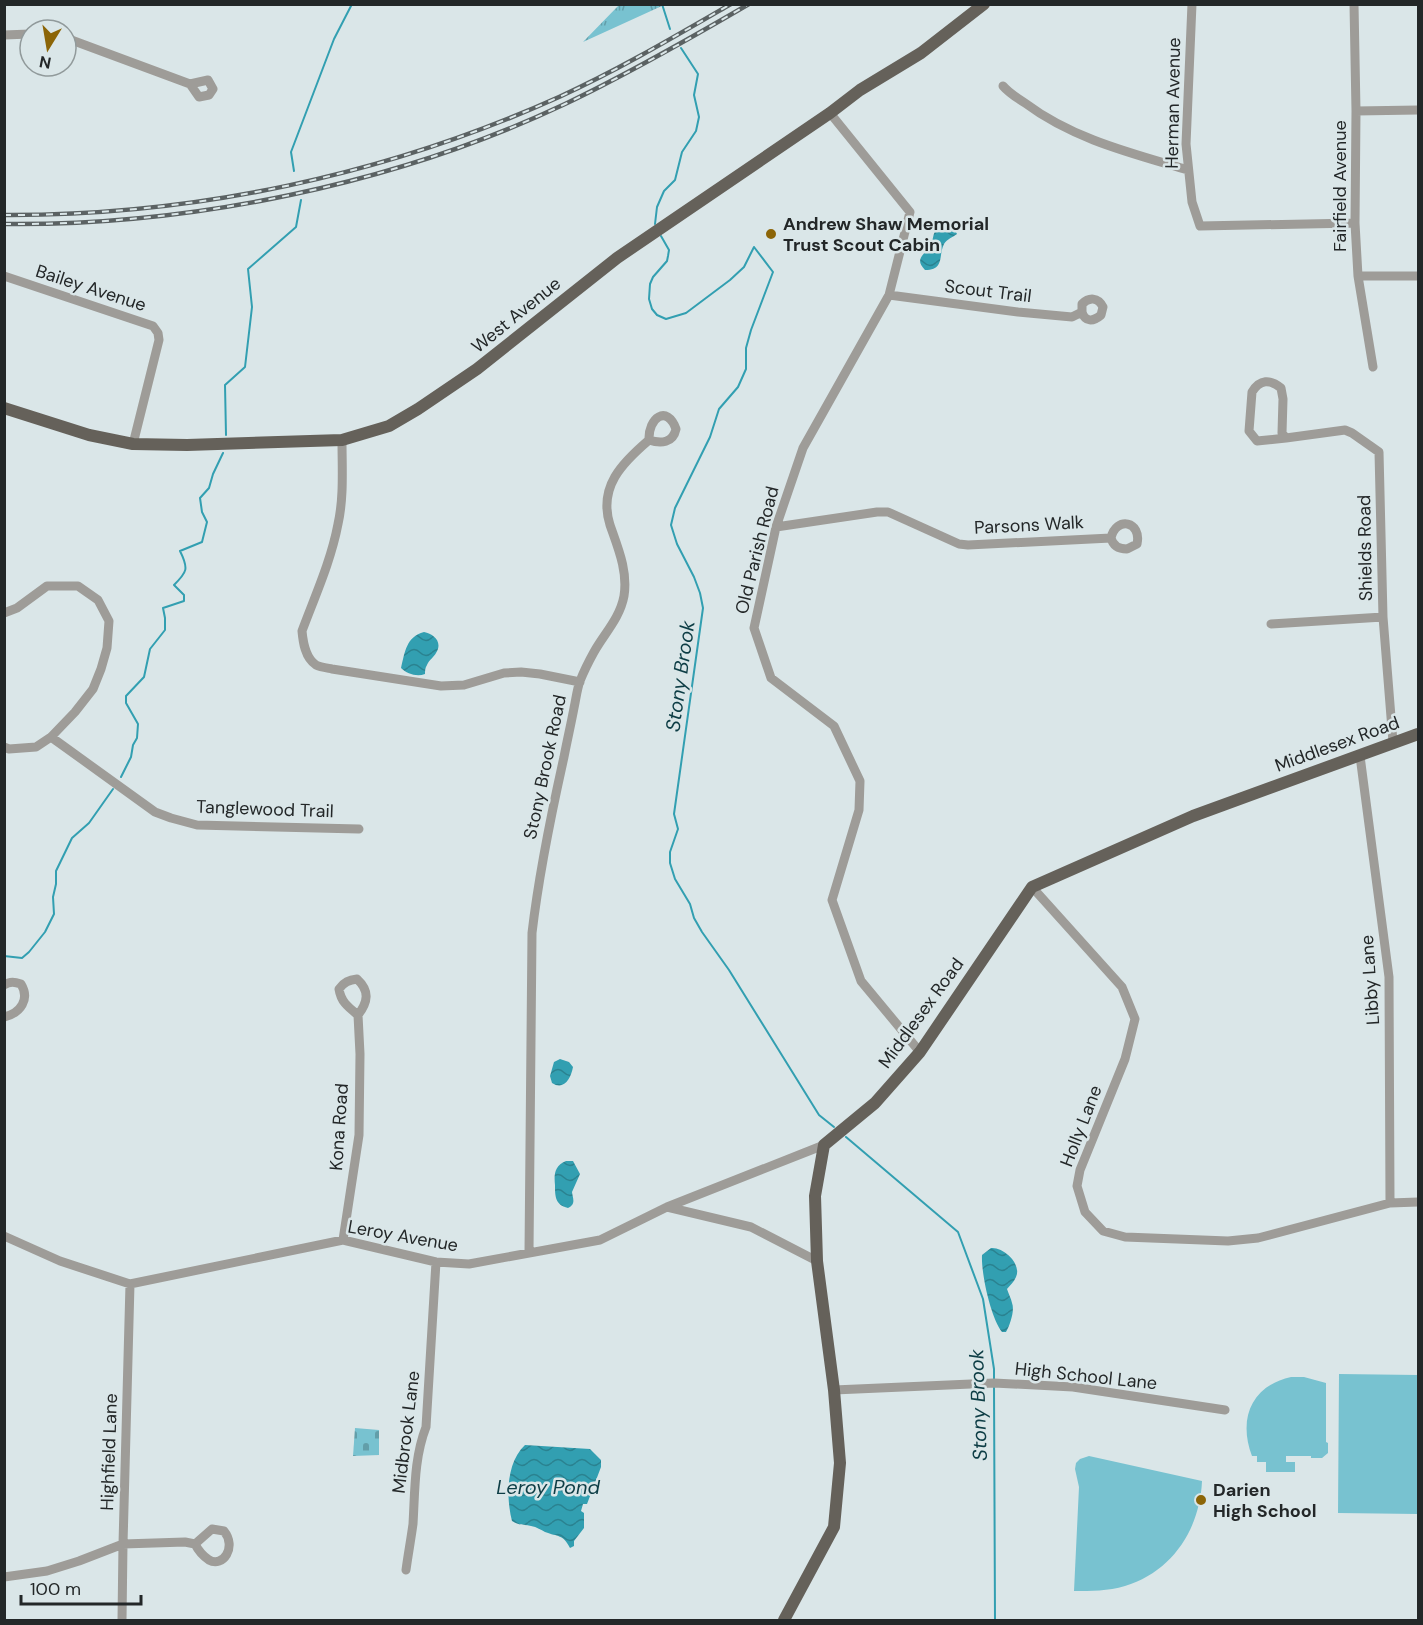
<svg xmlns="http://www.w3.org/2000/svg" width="1423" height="1625" viewBox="0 0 1423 1625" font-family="'DM Sans',sans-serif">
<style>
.green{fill:#78c2d0}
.cemetery{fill:url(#cemetery-stones)}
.park{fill:url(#park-tufts)}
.water{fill:url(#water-waves)}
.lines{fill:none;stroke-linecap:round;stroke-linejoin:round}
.stream{stroke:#329fb1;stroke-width:2}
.minor{stroke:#9e9c98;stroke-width:9}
.major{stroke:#65615a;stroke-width:12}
.rail-casing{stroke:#5b6263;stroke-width:4.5}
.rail{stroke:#dae6e8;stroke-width:2;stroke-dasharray:7;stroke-linecap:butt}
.poi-dot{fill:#8c6507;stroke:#dae6e8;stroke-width:2}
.labels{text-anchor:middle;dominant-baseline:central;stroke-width:5;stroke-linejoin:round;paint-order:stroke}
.street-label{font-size:18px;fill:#232728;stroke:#dae6e8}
.poi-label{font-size:18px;font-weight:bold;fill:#232728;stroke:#dae6e8;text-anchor:start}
.water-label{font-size:20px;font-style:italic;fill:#0d3d45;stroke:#dae6e8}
</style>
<defs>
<pattern id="cemetery-stones" width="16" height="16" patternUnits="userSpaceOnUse" patternTransform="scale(1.5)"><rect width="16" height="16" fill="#78c2d0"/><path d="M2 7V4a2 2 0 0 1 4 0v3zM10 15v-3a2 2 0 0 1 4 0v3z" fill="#629ea9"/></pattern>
<pattern id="park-tufts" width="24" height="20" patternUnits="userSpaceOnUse" patternTransform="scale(1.5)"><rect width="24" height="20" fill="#78c2d0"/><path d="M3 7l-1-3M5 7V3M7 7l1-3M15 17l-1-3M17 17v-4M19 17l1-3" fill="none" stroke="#629ea9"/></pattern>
<pattern id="water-waves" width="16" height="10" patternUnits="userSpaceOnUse" patternTransform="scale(1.5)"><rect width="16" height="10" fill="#329fb1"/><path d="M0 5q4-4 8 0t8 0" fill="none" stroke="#2a8290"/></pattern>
</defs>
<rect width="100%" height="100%" fill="#dae6e8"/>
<path class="green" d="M1339,1374L1418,1375V1514L1338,1513Z
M1291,1377H1304L1326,1383V1442L1328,1443V1453L1322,1458H1311V1456H1286V1462H1295V1472H1266V1462H1257V1456H1252C1238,1419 1251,1386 1291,1377Z
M1089,1456L1202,1481C1200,1529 1172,1572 1125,1586C1108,1591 1091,1591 1074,1591L1079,1487L1075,1469L1076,1463L1080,1459Z"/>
<path class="cemetery" d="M355,1428L379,1430V1455L353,1456Z"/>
<path class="park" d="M619,4L664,5L583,42L619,5Z"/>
<path class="water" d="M947,225L955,230L957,234C953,237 947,239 944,244C938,256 945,270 925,270C914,259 924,255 930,246C936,236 930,228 947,225Z
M424,632C434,634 443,642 436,653C434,657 429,660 427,665C425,668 425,671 425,674C417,677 407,674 401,668C405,652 406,637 424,632Z
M560,1059L569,1062L573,1067C571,1078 564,1091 552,1083L550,1076L554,1062Z
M566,1161H573L580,1174L572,1192C573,1199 576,1204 568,1208C555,1205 555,1196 555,1185C554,1175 554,1166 566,1161Z
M991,1248C1004,1247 1022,1264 1016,1277C1014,1282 1010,1285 1007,1289C1009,1295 1011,1298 1012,1303C1015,1310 1010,1325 1006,1332H1002C991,1318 981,1274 982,1255Z
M525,1445L590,1449L601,1460V1467L587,1504H583L581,1511L584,1513V1528L574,1541V1546L570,1548C563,1534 558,1537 545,1532C541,1530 537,1527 531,1526C524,1524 519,1526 512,1521C506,1497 506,1463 525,1445Z"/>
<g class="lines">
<path class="stream" d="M662,4L670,29
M294,171L291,152L334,39L352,4
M655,224L657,207L664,191L675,180L682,152L696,131L699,117L694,95L698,74L681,48
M661,236L669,250L668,256L667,261L653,277L650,284L649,299L652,309L657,315L666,319L686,313L730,280L744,267L754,247L773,272L751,330L746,348V369L738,387L719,409L710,437L675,508L671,525L677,544L694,577L700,593L703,608L674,814L678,829L670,852V863L675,879L690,904L694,918L702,932L729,970L819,1115L834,1127
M226,435L225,385L245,367L252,307L248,269L296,227L301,200
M121,777L131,757L133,745L137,738L138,724L126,703V696L144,677L150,649L165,630V618L163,608L184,601V595L174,585C187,572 189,569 180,551L202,542L207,522L202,512L200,498L209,488L213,474L223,453
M4,956L22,958L29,952L45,932L54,914L53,897L56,884V871L72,838L89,823L113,789
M846,1137L958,1232L983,1299L994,1369V1381
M994,1386L995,1620"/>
<path class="minor" d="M1192,4L1186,144L1192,202L1200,226L1355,223
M1354,4L1356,111L1355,223L1358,276L1373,367
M4,35L30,34
M66,38L190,84L208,80L213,89L209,95L199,97L190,84
M1003,86C1009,93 1017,98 1025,103C1073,139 1131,153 1188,170
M1356,111L1418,110
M830,113L910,212L889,295L803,448L776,527L754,628L771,678L834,726L860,781L859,810L832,900L861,981L920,1052
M4,276L153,326L158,333L159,340L133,444
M1358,276H1418
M889,295L1018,312L1072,317L1082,312V304C1089,297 1098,297 1103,307L1101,315C1093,322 1085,322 1082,312
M1286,438L1257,441L1249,431L1252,392C1260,379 1270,379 1281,388L1283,399L1282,433L1286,438L1345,430L1352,433L1379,452L1383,617L1393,742
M342,440C342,469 344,497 338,524C331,561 315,596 302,631C303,642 305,658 316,665C320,667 327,668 332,669L441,686L464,685L504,673L521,672L540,674L580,682
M776,527L877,512H888L959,544L968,545L1111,538C1116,516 1142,521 1137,544L1127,549C1119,549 1113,546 1111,538
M4,613L17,608L47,586H78L98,600L109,621L107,648L101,669L93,689L75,712L51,737L36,747L9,749L4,747
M1271,624L1383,617
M51,737L155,812L171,818L197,825L359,829
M1360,756L1389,977L1390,1203
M1032,887L1122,987L1135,1019L1125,1059L1080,1170L1077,1186L1085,1212L1103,1231L1125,1237L1228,1241L1258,1238L1390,1203L1418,1202
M4,985C10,981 15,982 21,984C30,999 21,1013 4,1017
M667,1207L751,1227L817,1261
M4,1236L60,1261L130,1284L343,1240L436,1262L469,1264L600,1240L667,1207L824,1145
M343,1240L359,1135L360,1054L358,1015C348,1007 341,1002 339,989C344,982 349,980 357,979C370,991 368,1002 358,1015
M529,1252L532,933C539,873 551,815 564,757C567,741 571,724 574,708C576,699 577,689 580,681C584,671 589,661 594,652C604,634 620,618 624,596C628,571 618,548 610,525C598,487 622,463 649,440C648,418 667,404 676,429C673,443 661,444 649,440
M834,1390L994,1383L1073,1387L1225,1410
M406,1570C408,1555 411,1539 413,1524C415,1491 414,1458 426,1427L436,1262
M4,1577L47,1571L79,1561L123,1544L185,1542L195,1544L212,1529L224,1531C237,1547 223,1568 209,1560C203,1556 198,1550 195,1544
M122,1620L123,1544L130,1284"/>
<path class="major" d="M4,408L89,435L133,444L187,445L342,440L389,426L418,409L477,369L617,258L830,113L860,90L921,53L984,4
M784,1620L834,1527L840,1463L834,1390L817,1261L815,1196L824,1145L875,1103L920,1052L1032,887L1193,816L1418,734"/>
<defs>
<path id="rail" d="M4,215C194,216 386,175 559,97C618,70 674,37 731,4
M4,224C191,226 396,184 565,104C628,74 689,39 749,4"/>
</defs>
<use href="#rail" class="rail-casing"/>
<use href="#rail" class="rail"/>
</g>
<g class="poi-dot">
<circle cx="771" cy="234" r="6"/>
<circle cx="1201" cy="1500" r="6"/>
</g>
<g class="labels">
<g class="street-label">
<text transform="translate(1173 103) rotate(-89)">Herman Avenue</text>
<text transform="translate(1340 186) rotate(-90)">Fairfield Avenue</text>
<text transform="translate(91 288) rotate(18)">Bailey Avenue</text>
<text transform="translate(988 291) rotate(7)">Scout Trail</text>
<text transform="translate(516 315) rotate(-39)">West Avenue</text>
<text transform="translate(1029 525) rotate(-3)">Parsons Walk</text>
<text transform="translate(1365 548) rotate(-91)">Shields Road</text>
<text transform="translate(757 550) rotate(-76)">Old Parish Road</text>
<text transform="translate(1337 744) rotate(-20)">Middlesex Road</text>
<text transform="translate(545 767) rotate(-78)">Stony Brook Road</text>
<text transform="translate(265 809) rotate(2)">Tanglewood Trail</text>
<text transform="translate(1370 980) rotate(-94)">Libby Lane</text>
<text transform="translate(921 1013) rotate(-54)">Middlesex Road</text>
<text transform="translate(1081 1126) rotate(-69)">Holly Lane</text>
<text transform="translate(339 1127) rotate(-86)">Kona Road</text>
<text transform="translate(403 1236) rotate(10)">Leroy Avenue</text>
<text transform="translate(1086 1376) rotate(6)">High School Lane</text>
<text transform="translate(406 1432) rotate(-83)">Midbrook Lane</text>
<text transform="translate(109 1452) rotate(-88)">Highfield Lane</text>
</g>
<g class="poi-label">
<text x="783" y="224">Andrew Shaw Memorial<tspan x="783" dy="21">Trust Scout Cabin</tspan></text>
<text x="1213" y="1490">Darien<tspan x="1213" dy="21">High School</tspan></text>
</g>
<g class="water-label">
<text transform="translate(680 676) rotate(-82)">Stony Brook</text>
<text transform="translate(978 1405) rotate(-92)">Stony Brook</text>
<text x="548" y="1487">Leroy Pond</text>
</g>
</g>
<rect width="1423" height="1625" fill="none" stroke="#232728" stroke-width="12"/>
<g transform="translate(48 48) rotate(191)"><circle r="28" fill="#dae6e8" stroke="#919a9b" stroke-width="1.5"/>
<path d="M0-4.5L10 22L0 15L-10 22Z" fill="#8c6507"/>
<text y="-9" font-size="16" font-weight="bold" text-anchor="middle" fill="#232728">N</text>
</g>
<path d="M21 1595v9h120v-9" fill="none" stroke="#232728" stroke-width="3"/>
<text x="30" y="1595" font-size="18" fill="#232728" stroke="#dae6e8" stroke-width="4.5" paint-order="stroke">100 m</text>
</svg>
